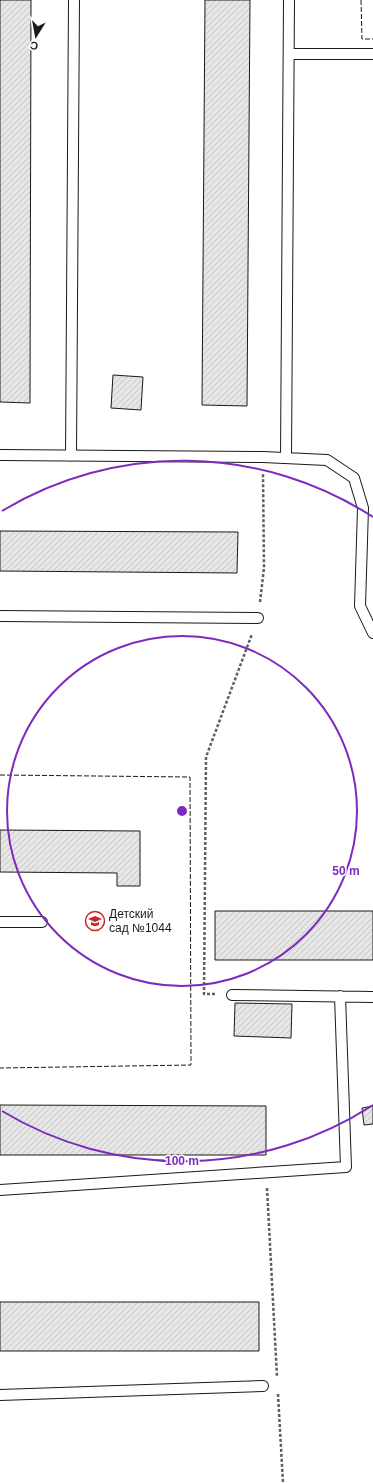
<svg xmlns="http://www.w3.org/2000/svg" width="373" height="1483" viewBox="0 0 373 1483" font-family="Arial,sans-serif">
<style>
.building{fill:url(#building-hatch);stroke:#1a1a1a}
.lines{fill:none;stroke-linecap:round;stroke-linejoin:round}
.lane-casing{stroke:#1a1a1a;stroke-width:12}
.path{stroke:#5f5f5f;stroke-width:2.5;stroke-dasharray:3 2;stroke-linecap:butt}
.lane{stroke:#fff;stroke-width:10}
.fence{stroke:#1a1a1a;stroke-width:1;stroke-dasharray:5 2;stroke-linecap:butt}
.ring{fill:none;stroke:#7b2cbf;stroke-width:2}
.labels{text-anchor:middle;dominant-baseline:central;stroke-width:3;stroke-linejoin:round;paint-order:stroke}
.poi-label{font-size:12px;fill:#1a1a1a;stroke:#fff;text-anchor:start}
.centre{fill:#7b2cbf;stroke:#fff;stroke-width:2}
.ring-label{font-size:12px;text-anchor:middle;font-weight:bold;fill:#7b2cbf;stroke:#fff;stroke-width:3;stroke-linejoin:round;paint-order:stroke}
</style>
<defs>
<pattern id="building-hatch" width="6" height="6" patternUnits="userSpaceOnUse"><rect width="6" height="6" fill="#e6e6e6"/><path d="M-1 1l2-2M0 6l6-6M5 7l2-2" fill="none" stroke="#c5c5c5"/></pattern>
</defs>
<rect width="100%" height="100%" fill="#fff"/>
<path class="building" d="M0,0H31L30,403L0,402Z
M205,0H250L247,406L202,405Z
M113,375L143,377L141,410L111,408Z
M0,531L238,532L237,573L0,571Z
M0,830L140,831V886H117V873L0,872Z
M215,911H373V960H215Z
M235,1003L292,1004L291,1038L234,1036Z
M0,1105L266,1106V1155H0Z
M373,1106V1124L364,1125L362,1108Z
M0,1302H259V1351H0Z"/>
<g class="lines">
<defs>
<path id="lane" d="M289,54H373
M0,455L263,457L327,460L354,478L363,508L360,606L373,633
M71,456L74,0
M286,458L289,0
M0,616L258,618
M0,922H42
M232,995L373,997
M0,1190L346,1167L340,996
M0,1395L263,1386"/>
</defs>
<use href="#lane" class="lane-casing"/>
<path class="path" d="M260,602L264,568L263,474
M215,994H204L206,757L252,634
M267,1188L277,1377
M278,1394L283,1483"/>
<use href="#lane" class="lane"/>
<path class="fence" d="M361,0L362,39H373
M0,775L190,777L191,1065L0,1068"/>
</g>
<g class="ring">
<circle cx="182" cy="811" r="175"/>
<path d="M373 1105A350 350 0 0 1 2 1111M2 511A350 350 0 0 1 373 517"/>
</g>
<defs>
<symbol id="school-ring" viewBox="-11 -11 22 22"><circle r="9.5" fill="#fff" stroke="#c62828" stroke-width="1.5"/><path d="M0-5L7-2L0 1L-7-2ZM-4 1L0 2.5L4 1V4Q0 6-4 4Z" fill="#c62828"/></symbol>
</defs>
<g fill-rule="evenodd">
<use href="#school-ring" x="84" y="910" width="22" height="22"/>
</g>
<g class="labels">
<g class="poi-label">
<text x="109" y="914">Детский<tspan x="109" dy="14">сад №1044</tspan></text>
</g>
</g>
<circle cx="182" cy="811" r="6" class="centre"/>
<g class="ring-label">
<text x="346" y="875">50 m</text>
<text x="182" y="1165">100 m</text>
</g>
<g transform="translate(36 36) rotate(191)" stroke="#ffffff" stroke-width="3" paint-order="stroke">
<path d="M0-3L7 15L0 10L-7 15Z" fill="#1a1a1a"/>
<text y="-6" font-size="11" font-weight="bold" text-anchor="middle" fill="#1a1a1a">С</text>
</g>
</svg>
